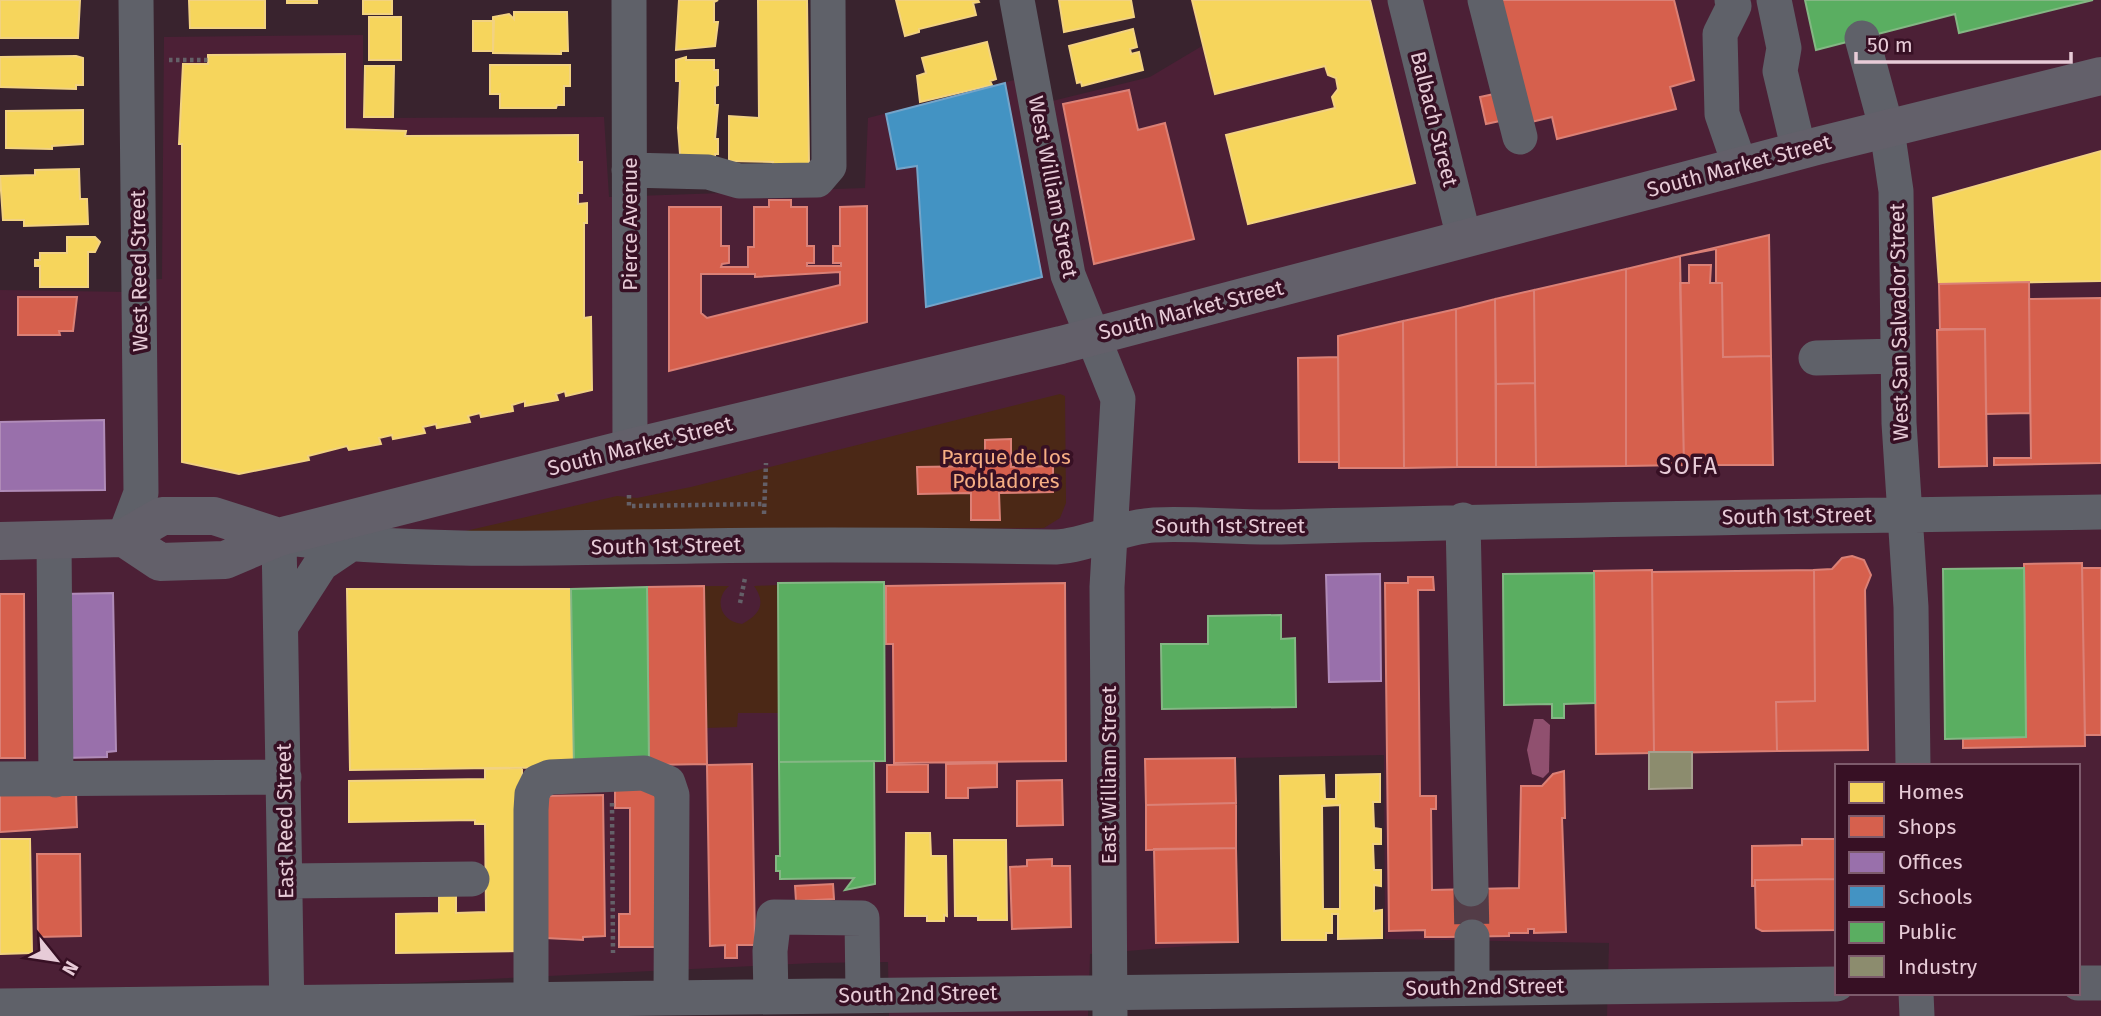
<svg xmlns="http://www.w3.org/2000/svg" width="2101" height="1016" viewBox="0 0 2101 1016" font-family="'Fira Sans',sans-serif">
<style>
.built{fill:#4c2036;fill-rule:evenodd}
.green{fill:#4b2816}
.water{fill:#90506f}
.homes{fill:#f6d55c;stroke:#f2d281;stroke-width:2;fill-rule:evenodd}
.shops{fill:#d6604d;stroke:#db8076;stroke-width:2;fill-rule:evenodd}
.offices{fill:#9970ab;stroke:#b08bb8;stroke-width:2}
.schools{fill:#4393c3;stroke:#74a4c9;stroke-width:2}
.public{fill:#5aae61;stroke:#84b784;stroke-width:2}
.industry{fill:#8c8c6e;stroke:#a79f8e;stroke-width:2}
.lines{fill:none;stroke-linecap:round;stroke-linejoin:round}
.minor-tunnel{stroke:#533c47;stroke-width:35;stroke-dasharray:35 18;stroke-linecap:butt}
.path{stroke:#646068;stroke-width:4.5;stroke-dasharray:3.5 3.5;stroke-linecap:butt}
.minor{stroke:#5f6169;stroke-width:35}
.major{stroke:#63606a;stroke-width:38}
.labels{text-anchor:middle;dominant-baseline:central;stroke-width:7;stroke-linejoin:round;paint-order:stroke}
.street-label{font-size:21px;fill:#e7cbd7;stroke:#371024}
.park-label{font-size:21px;fill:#f7ae83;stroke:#371024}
.neighbourhood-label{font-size:23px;letter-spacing:2px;fill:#e7cbd7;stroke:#371024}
</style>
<rect width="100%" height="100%" fill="#39232e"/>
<path class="built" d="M1190,0H2101V1016H1607L1609,943L1385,939L1384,755L1235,758L1238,942L1090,954L1088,1016H889L888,962L814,963L244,991L0,1016V290L128,292V281L162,279L164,37L363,35V118L604,117L609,197L865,188L868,118L1022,78L1028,107L1150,77L1202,46ZM1837,766H2078V993H1837Z"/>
<path class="green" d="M1060,394L1065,396L1066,503L1060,518L1044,528L448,535L617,496L637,498L691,487Z
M778,585L779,713H738L737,727L706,728L704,586H729C713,600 721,622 742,624C759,615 767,604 754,586Z"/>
<path class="water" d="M1534,719H1543L1550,725L1549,772L1543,778L1532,774L1527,750Z"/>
<path class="homes" d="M0,0H80L78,38H0Z
M189,0H265V28H190Z
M287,0H317V3H287Z
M363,0H392V14H363Z
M679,0H718L714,2V22H718L715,46L676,50Z
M758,0H807L809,166L773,167V162L729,161V116L759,118Z
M896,0H978L979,2L973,3L976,15L919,29V32L905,36Z
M1131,0L1134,17L1064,32L1059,0Z
M1192,0H1370L1415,183L1248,224L1226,135L1335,108L1332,97L1338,89L1336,78L1328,75L1325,66L1215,94Z
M514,12H567L568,51H561V54L493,53V17L509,14L514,19Z
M369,17H401V60H369Z
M473,21H494L493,51H473Z
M1133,29L1137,47L1130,49L1131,54L1139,52L1143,70L1082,86L1081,82L1077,83L1069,46Z
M987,42L996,79L990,81L992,85L920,102L917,76L926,73L922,58Z
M345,54V129L406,131L405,136L578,135V162H582V193H578V204L587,203V223H584V318L591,317L592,390L566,396L565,391L556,394L558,400L525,406V401L512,405L513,411L481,417L480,413L468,416L470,422L437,428L436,424L423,427L425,433L393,439L392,435L379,438L381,444L349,450L347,446L308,456L309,460L239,474L182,462V144H179L183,64H208V55Z
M76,56L83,58V85H76V89L0,87V57Z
M686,57V60H714V70H718V85L715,86V105H718L715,139H718V154H715V164L681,167L678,128L680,81H676V60Z
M490,65H570V86H564V105H557L556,108H500V94H490Z
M365,66H394L393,117H364Z
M83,110V144L52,146V149L6,148V111Z
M2101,151V281L1939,284L1933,198Z
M79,169L80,199H87L88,224L24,226V220H3L0,176L35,175V170Z
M67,237H95L100,242L95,252H88V287H40V266H35V260H40V253H67Z
M347,589H571L574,767L350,770Z
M522,768L523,951L396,953V914L439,913V896L456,895V913L486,912L485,824H475V820L349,822V781L485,779V769Z
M1380,774V802H1373L1374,828L1381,829V844H1373L1374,870H1381V886L1374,885V911L1382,910V938L1338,939V914H1332V933H1326V940H1282L1280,776L1324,775L1325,799H1336V775ZM1340,805V909H1323L1322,806Z
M906,833H930L931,856H946L947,916L944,915V921H927V916H905Z
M0,839H30L32,953L0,954Z
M954,840H1006L1007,920H978V916H955Z"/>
<path class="shops" d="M1496,0H1674L1694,80L1670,87L1676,109L1557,139L1552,117L1527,123Z
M1129,90L1138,130L1165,123L1194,239L1094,264L1063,104Z
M1494,94L1500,121L1486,124L1480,97Z
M769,200H791V207H807V246H814V263H807V266H841V263H833V246H840V207L867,206V322L669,371V207H721V246H729V263L722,264L721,267H748V247H754V207H769ZM840,272V285L707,318L701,313V274H755V277Z
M1769,235L1771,356L1723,357L1722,283H1716V249L1680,256Z
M1680,256L1684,465L1626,466V269Z
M1689,265H1711L1710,283H1722L1723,357L1771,356L1773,465H1684L1680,283H1689Z
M1626,269V466L1536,467L1534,290Z
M2029,282L2030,413L1986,414L1985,329H1940L1939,284Z
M1534,290L1535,383L1496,384L1495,299Z
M18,297H77L73,331H59L60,335H18Z
M2101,298V463L1994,465V458H2031L2029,299Z
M1495,299L1496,467H1457L1456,309Z
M1456,309L1457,467L1404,468L1403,321Z
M1403,321L1404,468H1339L1338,336Z
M1985,329L1987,466L1939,467L1937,330Z
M1338,357L1339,462H1299L1298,358Z
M1535,383L1536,467H1496V384Z
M1011,439V467L1053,466V492L999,493L1000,520H971V493L918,494L917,467L985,466V440Z
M1852,556L1864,560L1871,575L1865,590L1868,750L1777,751L1776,702L1815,701L1814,570L1832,569L1842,558Z
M2082,563L2085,746L1963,748V739L2026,737L2024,564Z
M2082,568H2101V735H2085Z
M1652,570L1654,753L1596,754L1594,571Z
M1814,570L1815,701L1776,702L1777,751L1654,753L1652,572Z
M1408,577H1433L1434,590H1418L1420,796H1436V809H1431L1432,890L1519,888L1521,786H1542L1553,774L1564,771L1565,818H1562L1566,932L1534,933V929H1528V933H1509V936L1446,937H1425V930L1389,931L1385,583H1408Z
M1065,583L1066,761L894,763L893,644H886V586Z
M704,586L707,764L649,765L647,587Z
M0,594H24L25,758H0Z
M1235,758L1236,803L1146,805L1145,759Z
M997,763V787L968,788V798H946V764Z
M752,764L755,945H737V958H725V945L710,946L707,765Z
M928,764V792H887V765Z
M1062,780L1063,825L1017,826V781Z
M615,786H657V947H619V914H630V808H615Z
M76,791L77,827L0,832V794Z
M603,795L605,936L583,937V940L546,938L543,796Z
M1236,803V848L1146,850V805Z
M1802,839H1837V879L1755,880V886H1752V846L1802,845Z
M1236,848L1238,942L1156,943L1154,849Z
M37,854H80L81,936L38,937Z
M1052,859V866H1070L1071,927L1012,929L1010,867L1027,866V860Z
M1837,879V930L1762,931L1756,928L1755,880Z
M833,884L834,899L796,901L795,886Z"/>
<path class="offices" d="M104,420L105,490L0,491V422Z
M1380,574L1381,681L1329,682L1326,575Z
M113,593L116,751L107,752V757L65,758L62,594Z"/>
<path class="schools" d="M1005,83L1042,277L926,307L917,166L897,169L886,114Z"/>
<path class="public" d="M1805,0H2093L1959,33L1955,14L1816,50Z
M2024,568L2026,737L1945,739L1943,569Z
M1594,573L1595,703L1564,704V718H1552V704L1504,705L1503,574Z
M884,582L885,761L779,762L778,583Z
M647,587L649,765L574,767L571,589Z
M1281,615V639L1295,638L1296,707L1162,709L1161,644H1208V616Z
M874,761L875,884L845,890L854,878L780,879V871H776V856H780L779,762Z"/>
<path class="industry" d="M1649,752H1692V788L1649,789Z"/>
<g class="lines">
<path class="minor-tunnel" d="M1471,889L1472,937"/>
<path class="path" d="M169,60H208
M629,495V506L764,504
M764,514L766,463
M740,603L745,578
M612,803L613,953"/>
<path class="minor" d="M629,0L630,448
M1017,0L1068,275L1118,399L1107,587L1110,1016
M1405,0L1464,238
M1485,0L1520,137
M1732,0L1734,6L1720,34L1722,114L1740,166
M1774,0L1784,48L1780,71L1799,151
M1862,38L1887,130L1896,191L1899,423L1911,607L1913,766
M629,170L708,172L739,181L817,180L829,166L828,0
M1816,358L1898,356
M1463,520L1471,889
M124,538L141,493L136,0
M54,540L56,780
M281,626L321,564L358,539
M0,779L284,777
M287,881L472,879
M1472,937V987
M2078,983H2101
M1916,993L1917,1016
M771,996L770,951L774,917L862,918L863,995
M531,998V810L532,794L538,782L550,777L644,773L668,783L672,795L671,998
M0,1006L1837,984
M287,1016L279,537C417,553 557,548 696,546C816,544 936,545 1056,547C1089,545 1120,527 1154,525C1196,523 1238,528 1281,527C1554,519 1828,516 2101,512"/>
<path class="major" d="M124,538L160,562L225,560L279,537L630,448L1061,345L1817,146L2101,76
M0,541L124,538L162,516H214L279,537"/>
</g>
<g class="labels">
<g class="street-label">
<text transform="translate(1434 119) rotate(76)">Balbach Street</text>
<text transform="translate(1739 166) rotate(-15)">South Market Street</text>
<text transform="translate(1053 187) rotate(79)">West William Street</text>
<text transform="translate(630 224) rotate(-90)">Pierce Avenue</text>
<text transform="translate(139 271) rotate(-91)">West Reed Street</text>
<text transform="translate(1191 310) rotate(-14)">South Market Street</text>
<text transform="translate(1899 322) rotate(-91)">West San Salvador Street</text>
<text transform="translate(640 446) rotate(-14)">South Market Street</text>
<text transform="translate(1797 516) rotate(-1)">South 1st Street</text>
<text x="1230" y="526">South 1st Street</text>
<text transform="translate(666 546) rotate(-1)">South 1st Street</text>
<text transform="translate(1109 775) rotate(-90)">East William Street</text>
<text transform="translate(285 821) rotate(-91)">East Reed Street</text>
<text transform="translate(1485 987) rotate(-1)">South 2nd Street</text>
<text transform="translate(918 994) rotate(-1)">South 2nd Street</text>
</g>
<g class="park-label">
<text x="1006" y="457">Parque de los<tspan x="1006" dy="24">Pobladores</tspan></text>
</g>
<g class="neighbourhood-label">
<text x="1689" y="466">SOFA</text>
</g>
</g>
<rect x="1835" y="764" width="245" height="231" fill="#371024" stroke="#7d5b6c" stroke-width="2"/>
<rect x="1849" y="782" width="35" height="21" fill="#f6d55c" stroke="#7d5b6c" stroke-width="2"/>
<text x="1898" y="799" font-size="21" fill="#e7cbd7">Homes</text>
<rect x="1849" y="816" width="35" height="21" fill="#d6604d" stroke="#7d5b6c" stroke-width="2"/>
<text x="1898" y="834" font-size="21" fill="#e7cbd7">Shops</text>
<rect x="1849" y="852" width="35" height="21" fill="#9970ab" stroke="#7d5b6c" stroke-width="2"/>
<text x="1898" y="869" font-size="21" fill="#e7cbd7">Offices</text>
<rect x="1849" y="886" width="35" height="21" fill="#4393c3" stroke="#7d5b6c" stroke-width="2"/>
<text x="1898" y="904" font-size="21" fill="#e7cbd7">Schools</text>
<rect x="1849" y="922" width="35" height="21" fill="#5aae61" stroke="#7d5b6c" stroke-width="2"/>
<text x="1898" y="939" font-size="21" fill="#e7cbd7">Public</text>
<rect x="1849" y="956" width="35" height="21" fill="#8c8c6e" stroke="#7d5b6c" stroke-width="2"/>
<text x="1898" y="974" font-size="21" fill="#e7cbd7">Industry</text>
<g transform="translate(56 960) rotate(120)" stroke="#371024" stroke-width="5" paint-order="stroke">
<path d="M0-5L12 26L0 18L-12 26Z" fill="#e7cbd7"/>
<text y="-10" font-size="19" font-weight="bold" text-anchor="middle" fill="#e7cbd7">N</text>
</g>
<path d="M1856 52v10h215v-10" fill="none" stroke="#e7cbd7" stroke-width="3.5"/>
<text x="1867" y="52" font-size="21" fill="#e7cbd7" stroke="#371024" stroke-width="5" paint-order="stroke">50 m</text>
</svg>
